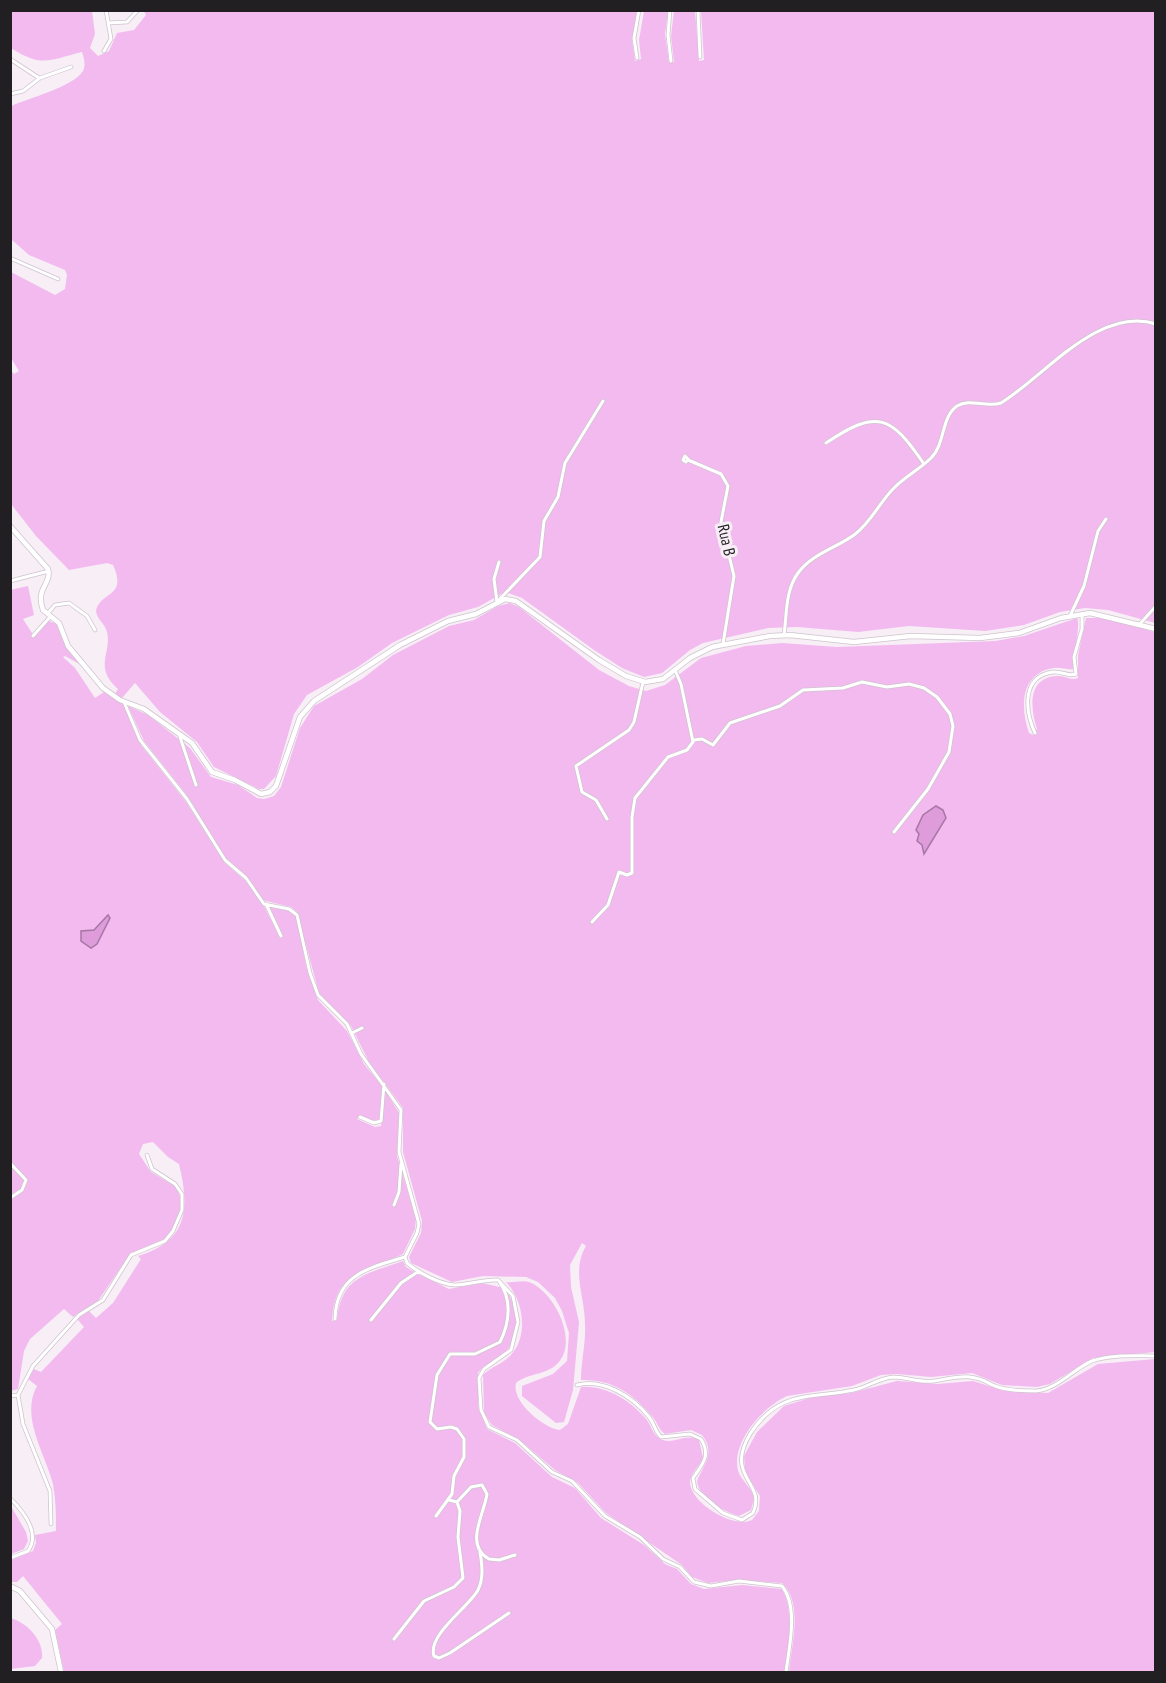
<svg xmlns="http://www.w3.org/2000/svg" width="1166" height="1683" viewBox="0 0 1166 1683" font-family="'PT Sans Narrow',sans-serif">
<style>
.green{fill:#f3baf0}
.water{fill:#de9cdb;stroke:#a676a4;stroke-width:1.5}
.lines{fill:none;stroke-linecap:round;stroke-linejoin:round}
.street-casing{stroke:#cec4cd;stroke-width:4.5}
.secondary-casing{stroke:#cec4cd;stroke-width:6}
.street{stroke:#fff;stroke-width:3}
.secondary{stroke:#fff;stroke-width:4.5}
.labels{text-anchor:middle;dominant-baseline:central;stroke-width:6;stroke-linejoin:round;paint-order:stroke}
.street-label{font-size:16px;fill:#221f22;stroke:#f7eef6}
</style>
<rect width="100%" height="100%" fill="#f7eef6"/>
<path class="green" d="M11,11H92L95,34L90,48L98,56L109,51L117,33L134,30L146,15L144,11H637L632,40L635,61L641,59L639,40L644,11H668L665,34L669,63L674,62L671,36L674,11H695L699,61L704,60L701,11H1155V623L1108,610L1085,608L1060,612L1024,625L985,631L909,626L858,632L797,627L768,628L703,643L690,650L662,673L644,677L622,668L594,650L522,598L505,592L478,607L449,615L392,643L358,667L307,695L294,714L276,776L264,789H259L214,767L197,742L160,712L135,683L122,698L115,694L118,689C93,667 112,653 107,632C105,623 97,620 96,611C100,591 128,598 113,565L107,563L69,570L36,536L11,504L10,369L14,374L19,371L11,358V272L55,295L65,289L67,275L65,270L29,255L12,240L11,106C29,98 73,87 83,71C86,65 84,58 82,52C49,60 42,68 11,48Z
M28,586L34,615L23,619L34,636L49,621L57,624L66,647L83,666L65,656L63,657L75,668L95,698L104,692L123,704L141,745L186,802L225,863L247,882L264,906L280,938L283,937L268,907L290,911L296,915L306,966L318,1000L347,1031L364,1064L382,1086L379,1120H369L360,1115L357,1119L375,1127L381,1126L385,1090L399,1113L397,1156L416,1218L415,1229L403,1254C365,1273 335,1269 332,1321L337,1320C341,1276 367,1274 403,1261L406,1267L418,1274L449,1289L482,1283L504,1288C520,1307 521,1340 501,1357C494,1363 483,1365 478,1373V1406L487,1429L515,1443L552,1477L575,1488L601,1518L644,1545L665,1564L677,1569L691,1584L704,1589L742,1585L782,1589C795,1613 788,1647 784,1672H64L55,1630L62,1624L23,1576L17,1582H11V1560L33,1551L36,1543L35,1535L56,1531C56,1516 56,1500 53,1484C45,1453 20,1417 37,1386L28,1379L34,1369L41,1372L84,1327L77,1319L89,1311L96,1318L113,1303L141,1259L138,1256C188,1241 190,1209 179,1164L168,1157L153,1142L143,1144L139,1154L151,1172L176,1187L181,1199L180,1212L174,1227L163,1240L130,1254L98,1301L73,1317L64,1309L30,1339L24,1351L18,1389L11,1391L10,590Z
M510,603L519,607L599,670L629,686L646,691L665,685L701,658L746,646L782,643L837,647L995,641L1024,636L1077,618C1081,625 1073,657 1073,669C1067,670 1061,667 1054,668C1020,673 1020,707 1029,733L1033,735L1037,729C1030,708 1027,676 1059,676C1066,676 1071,681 1078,678V655L1086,618H1104L1155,632V1352L1093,1358L1050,1384L1037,1387L1002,1385L972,1373L931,1377L897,1374L881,1375L852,1386L787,1396C763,1407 731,1442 738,1471C741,1481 753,1488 754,1499L751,1510L739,1516C723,1511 699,1499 697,1481C704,1464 716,1453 702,1435L691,1430L665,1434C658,1429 657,1421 651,1415C632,1393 612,1379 581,1380C581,1361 586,1343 585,1324C585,1296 571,1272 586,1246L582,1243L570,1265L571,1287L579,1322L573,1390L564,1422L556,1423L522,1396V1386L553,1374L567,1361L569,1333L562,1311L555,1298L538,1282L526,1277L483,1276L452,1282L411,1263L409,1257L421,1233L422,1221L403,1152V1108L369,1062L351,1026L319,993L297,912L291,907L262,900L245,875L226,859L186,794L144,741L128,706L148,715L190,748L211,777L238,785L257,798L264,799L274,796L281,787L300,728L314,706L362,679L393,655L449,626L474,620L498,606Z
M506,1282C513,1283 522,1280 529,1282C554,1291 579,1341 558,1363C547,1375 528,1373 516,1383C511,1401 543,1428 560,1430L568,1424L581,1387C606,1385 631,1401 646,1419C651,1425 652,1433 659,1438C671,1447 686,1432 699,1440L703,1458C700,1466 690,1473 690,1483C691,1503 733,1529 752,1520L759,1511L760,1496L745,1473L744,1456L757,1432L784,1406L816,1396L851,1393L897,1381L938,1384L973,1381L1005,1391L1048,1393L1098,1364L1155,1359V1672H789C791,1647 804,1603 782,1583L738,1580L708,1583L692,1577L682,1565L606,1513L578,1483L555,1470L520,1440L492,1425L484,1413L483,1375C491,1367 502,1364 510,1356C529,1337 524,1300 506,1282Z
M11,1506L26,1532L28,1541L24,1549L11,1554Z
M11,1618C27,1623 44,1640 42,1658L35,1666L11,1669Z"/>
<path class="water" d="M936,806L943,810L946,818L924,854L922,845L917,841L919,834L916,830L923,815Z
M108,915L110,918L97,944L91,948L81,941V931L94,930Z"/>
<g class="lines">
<defs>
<path id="street" d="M670,10L668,35L671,61
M698,10L700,57
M108,23L127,22L138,10
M104,51L111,39L106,10
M637,58L634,38L639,10
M10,59L39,78
M10,94L23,91L40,78L71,67
M10,258L58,279
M826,443C878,408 891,416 924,464
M685,456L688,459L686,462L683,460Z
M688,460L721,474L728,486L721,522L734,576L723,644
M10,581L49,571
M497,602L540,557L544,521L558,497L565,463L603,401
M497,602L494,579L499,562
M48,613L55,605L69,603L87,616L95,630
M1070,616L1084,586L1098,531L1106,519
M1139,625L1156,606
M784,635C787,614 785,591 798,573C812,554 836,548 854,535C871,523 880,501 895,487C906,476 920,469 931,458C945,445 941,417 957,406C970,398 986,408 1001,403C1044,377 1099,305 1156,324
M33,636L50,617
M124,702L140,740L187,799L225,860L246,878L264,904L289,909L297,915L310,973L318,995L347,1024L361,1054L401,1110L399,1152L419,1224L417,1233L405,1257L407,1263C419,1273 439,1284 455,1285C469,1285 483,1279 498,1280L513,1296L518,1322L511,1350L484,1369L479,1378L481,1410L489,1427L517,1440L552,1472L572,1481L605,1516L640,1537L663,1559L680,1567L694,1582L711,1586L739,1581L782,1586C799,1607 789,1648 786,1672
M1035,733C1025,711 1021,676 1053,672C1062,671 1069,677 1076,674L1074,657L1082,629V614
M180,737L196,785
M694,740L702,739L713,745L730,723L780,706L803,690L843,688L862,682L887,687L909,684L924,688L937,697L950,714L953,726L949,752L928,789L894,832
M607,819L596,800L582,792L576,766L629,730L634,722L643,682
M266,904L281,936
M592,922L608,905L619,872L627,875L632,873V817L635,798L668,757L687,750L693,742L681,684L675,670
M352,1033L362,1028
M360,1117L374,1123L381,1121L384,1084
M10,1163L26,1180L22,1190L10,1198
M394,1205L399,1192L401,1164
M335,1319C336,1274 369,1268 405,1257
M371,1320L401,1283L419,1271
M577,1385C604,1378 633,1397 649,1417C654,1423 655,1431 661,1437L690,1434L701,1439C711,1455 703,1464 693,1478L695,1489L723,1513L742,1520L753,1513C767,1482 724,1478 750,1434C779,1389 811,1399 854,1390C868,1387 879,1378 893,1377C906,1377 921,1383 934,1381C947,1379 957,1376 970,1377C981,1378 986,1382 995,1386C1005,1390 1026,1391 1036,1391C1058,1389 1073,1369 1092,1361C1111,1354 1136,1356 1156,1356
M10,1396L18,1395
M10,1498C23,1511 41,1533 28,1551L10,1558
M449,1500L457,1502L471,1487L482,1485L487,1494C484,1515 464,1545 489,1559L499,1560L515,1555
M436,1516L452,1494L454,1476L464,1457V1439L457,1429L451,1427L437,1429L430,1422L437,1375L450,1354H475L500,1342C510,1322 512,1299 499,1281
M51,1524L50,1491L23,1424L18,1395L33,1366L79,1315L103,1300L131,1255L165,1241L173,1231L182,1210V1194L175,1184L152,1169L147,1155
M480,1552C482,1564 484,1578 478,1590C469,1607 427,1635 434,1656L439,1658L450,1653L509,1613
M394,1639L424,1601L454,1587L463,1578L458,1537L460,1511L457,1502"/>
<path id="secondary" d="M10,526L48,569C52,585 35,587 43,610L59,623L68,646L103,688L120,700L144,709L192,743L212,772L235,780L261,794L270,792L276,786L300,717L314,701L400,645L448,621L476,614L505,599L516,601L599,660L626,676L645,682L663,679L690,658L712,647L770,636L790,635L854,642L911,636L980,638L1019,633L1061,618L1090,613L1156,629
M10,1586L20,1591L52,1629L61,1672"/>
</defs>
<use href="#street" class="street-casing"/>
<use href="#secondary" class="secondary-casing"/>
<use href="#street" class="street"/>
<use href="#secondary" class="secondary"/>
</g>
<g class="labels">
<g class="street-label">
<text transform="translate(727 540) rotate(77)">Rua B</text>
</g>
</g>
<rect width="1166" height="1683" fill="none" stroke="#221f22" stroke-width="24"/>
</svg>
